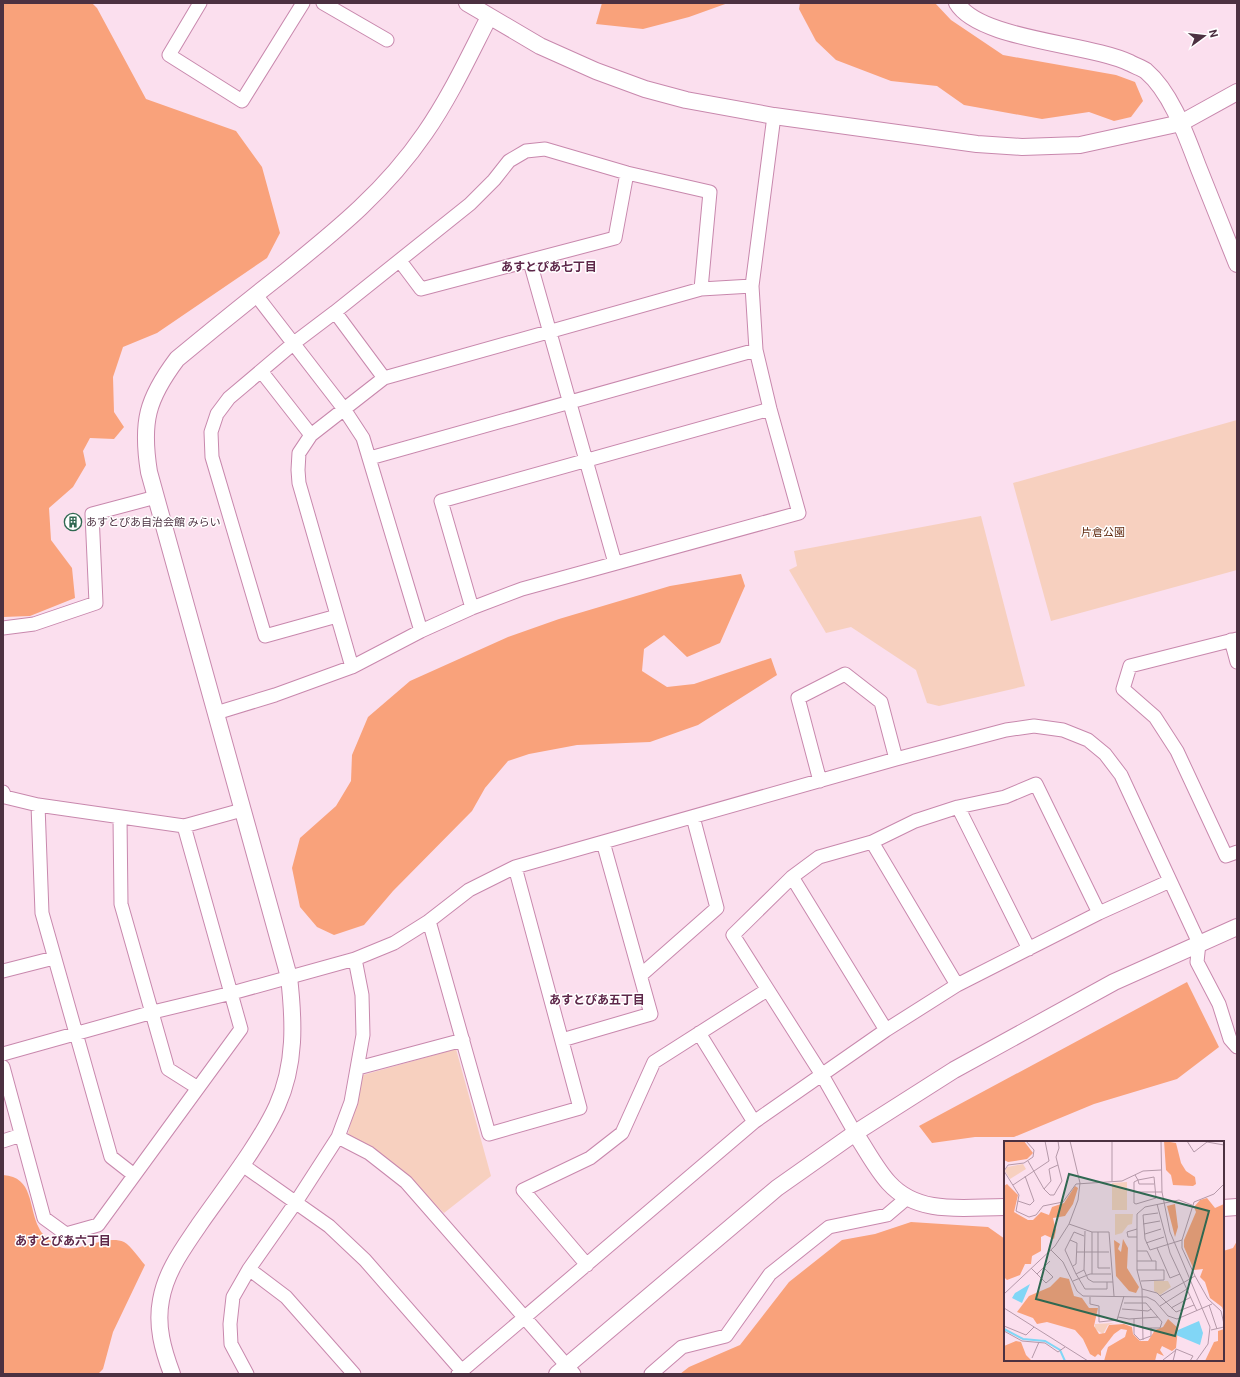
<svg xmlns="http://www.w3.org/2000/svg" width="1240" height="1377" viewBox="0 0 1240 1377" font-family="Roboto,'Noto Sans JP',sans-serif">
<style>
.green{fill:#f7d0bf}
.forest{fill:#f9a27b}
.lines{fill:none;stroke-linecap:round;stroke-linejoin:round}
.minor-casing{stroke:#c888ad;stroke-width:15}
.tertiary-casing{stroke:#c888ad;stroke-width:18}
.minor{stroke:#fff;stroke-width:13}
.tertiary{stroke:#fff;stroke-width:16}
.labels{text-anchor:middle;dominant-baseline:central;stroke-width:3;stroke-linejoin:round;paint-order:stroke}
.poi-label{font-size:11px;fill:#4c3141;stroke:#fff;text-anchor:start}
.park-label{font-size:11px;fill:#60290e;stroke:#fff}
.neighbourhood-label{font-size:12px;font-weight:bold;fill:#5d2749;stroke:#fff}
.inset-river{fill:none;stroke:#81d6f6;stroke-width:2}
.inset-road{fill:none;stroke:#b599a9;stroke-width:1}
.view{fill:#2f6851;fill-opacity:0.15;stroke:#2f6851;stroke-width:2}
.inset-edge{fill:none;stroke:#4c3141;stroke-width:2}
</style>
<rect width="100%" height="100%" fill="#fbdfee"/>
<path class="green" d="M1237,420V570L1051,621L1013,483Z
M981,516L1025,686L939,706L927,703L916,670L851,627L826,633L789,570L797,566L794,551Z
M456,1049L491,1176L444,1213L396,1167L348,1134L363,1075Z"/>
<path class="forest" d="M3,3H92L97,8L146,99L236,131L262,167L280,233L267,258L157,333L123,347L113,377L114,412L124,427L114,439L90,438L83,451L86,465L73,487L49,508L51,540L72,568L75,598L30,616L3,617Z
M602,3H728L689,17L643,29L596,24Z
M800,3H935L951,20L1003,55L1116,75L1135,82L1143,101L1131,117L1114,121L1089,112L1042,119L964,105L937,86L891,81L836,60L816,41L799,9Z
M741,574L745,586L720,643L687,657L664,635L644,649L642,671L667,687L694,684L771,658L777,675L698,725L650,742L577,745L529,754L508,761L485,788L472,811L393,891L364,925L334,935L317,927L300,907L292,868L300,838L336,806L351,781L352,755L368,717L410,681L508,637L559,619L670,586Z
M1187,982L1219,1047L1177,1079L1094,1104L1014,1137H975L932,1143L919,1126Z
M3,1175C34,1177 28,1207 39,1228C41,1234 51,1241 56,1245C73,1257 104,1233 124,1242C131,1246 139,1258 145,1265L113,1332L103,1369L98,1374H3Z
M911,1222L988,1227L1005,1239V1360H1223V1251L1233,1248L1237,1241V1374H680L689,1367L740,1345L789,1282L842,1240L875,1234Z"/>
<g class="lines">
<defs>
<path id="minor" d="M200,3L169,55L242,101L303,3
M323,3L387,40
M400,261L421,289L615,238L627,173
M530,262L615,563
M256,295L344,409L363,438L421,631
M335,312L294,343L229,398L217,414L211,432L212,457L265,636L337,616
M261,371L311,435
M384,378L335,312L470,204L494,180L509,161L526,151L545,149L627,173L710,192L701,289
M370,458L756,350
M472,608L441,501L770,409
M3,628L34,624L96,603L92,514L156,497
M1237,639L1130,666L1123,689L1155,717L1177,751L1226,856L1237,852
M1231,640L1237,662
M352,667L299,483L298,470L299,453L311,435L384,378L701,289L752,286
M216,713L275,695L352,667L421,631L472,608L522,589L799,513L770,409L756,350L752,286L774,116
M820,781L798,698L845,674L881,702L896,759
M3,792L5,797L38,805L184,826L242,810
M38,805L42,913L111,1157L134,1175
M958,807L1029,949
M120,818L121,904L168,1069L198,1088
M872,842L957,985
M792,877L886,1030
M429,921L489,1134L580,1108L515,867
M3,971L54,958
M641,975L717,908L693,817
M699,1033L754,1122
M562,1040L651,1014L603,842
M3,1054L153,1012L232,993L355,959L394,943L429,921L469,890L515,867L896,759L1006,730L1034,726L1063,730L1088,740L1105,754L1121,775L1199,943L1197,962L1219,1004L1230,1039L1237,1047
M3,1067L44,1218L66,1234L98,1225L241,1029L184,826
M358,1068L463,1040
M855,1133L822,1075L733,935L792,877L819,857L872,842L915,821L958,807L1005,797L1036,784L1099,913
M338,1137L369,1153L406,1182L574,1374
M3,1141L21,1135
M241,1164L329,1226L365,1260L462,1371
M587,1265L523,1190L590,1158L622,1133L654,1062L767,990
M249,1269L286,1297L354,1374
M247,1374L231,1344L230,1324L233,1297L249,1269L296,1202L338,1137L351,1102L363,1035L362,995L355,959
M458,1374L754,1122L886,1030L957,985L1099,913L1170,881
M651,1374L682,1347L726,1336L770,1274L829,1227L887,1215L907,1198"/>
<path id="tertiary" d="M467,3L540,46L596,71L645,89L686,100L774,116L977,144L1022,147L1080,145L1181,123L1237,92
M957,3C979,40 1088,43 1130,63C1135,66 1142,68 1146,71C1172,93 1187,138 1199,169C1212,201 1224,232 1237,264
M855,1133C866,1149 876,1169 889,1183C919,1216 965,1207 1005,1207
M1223,1208L1237,1207
M172,1374C163,1350 156,1326 161,1300C166,1271 183,1249 199,1225C224,1189 259,1145 277,1106C296,1064 294,1021 289,977L149,472C141,422 147,399 177,359C213,329 249,300 286,271C338,229 386,190 425,133C450,97 469,56 489,17
M557,1374L777,1188L855,1133L954,1070L1114,982L1237,927"/>
</defs>
<use href="#minor" class="minor-casing"/>
<use href="#tertiary" class="tertiary-casing"/>
<use href="#minor" class="minor"/>
<use href="#tertiary" class="tertiary"/>
</g>
<defs>
<symbol id="building-ring" viewBox="-11 -11 22 22"><circle r="9.5" fill="#fff" stroke="#2f6851" stroke-width="1.5"/><path d="M-4-6H4V6H1V3H-1V6H-4ZM-2.5-4.3h1.7v1.8h-1.7ZM.8-4.3h1.7v1.8H.8ZM-2.5-1h1.7V.8h-1.7ZM.8-1h1.7V.8H.8Z" fill="#2f6851"/></symbol>
</defs>
<g fill-rule="evenodd">
<use href="#building-ring" x="63" y="512" width="20" height="20"/>
</g>
<g class="labels">
<g class="poi-label">
<text x="86" y="522">あすとぴあ自治会館 みらい</text>
</g>
<g class="park-label">
<text x="1103" y="532">片倉公園</text>
</g>
<g class="neighbourhood-label">
<text x="549" y="267">あすとぴあ七丁目</text>
<text x="597" y="1000">あすとぴあ五丁目</text>
<text x="63" y="1241">あすとぴあ六丁目</text>
</g>
</g>
<g transform="translate(1004 1141)">
<rect width="220" height="220" fill="#fbdfee"/>
<path d="M19,23L22,28L6,38L1,30L3,26ZM123,41V69H108V42ZM111,73H129L128,83L124,84L118,92L111,94ZM150,140H164L167,146L156,154L150,150ZM110,182L104,184L99,193L91,188V183Z" fill="#f7d0bf"/>
<path d="M0,0H20L29,12L23,18L4,21L0,19ZM160,0L172,2L177,22L182,30L191,36L192,43L189,45L169,44L167,34L162,29ZM3,43L14,54L10,71L24,79H29L37,71L45,74L48,66L60,62L71,45L74,47L69,63L61,75L49,77L52,89L50,98L41,94L37,96V110L28,115L27,123H21L16,134L3,139L0,136V45ZM203,57L211,67L220,63V172L218,166L206,157L201,141L196,136L199,128L190,129L180,106V99L192,71L190,66L196,59ZM171,63L174,86L171,96L163,65ZM119,98L124,107L123,127L135,146L132,152L125,150L112,135L110,99L116,103L114,108L117,111ZM56,136L65,138L70,155L78,157L85,167H94L90,185L95,193L101,192L105,184L120,183L128,186L129,193L136,200H144L151,189L159,186L164,178L174,187L172,207L168,210L158,205L156,209L160,215L153,212L151,220H100L104,206L121,196L123,189L117,188L110,193L97,210V215L94,213L91,216L86,213L79,198L71,189L43,181L33,183L29,177L13,171L25,155L46,146ZM220,188V220H201L210,201L214,200V190ZM12,200L17,201L22,214L28,220H0V205Z" fill="#f9a27b"/>
<path d="M26,143L18,162L8,157L11,152ZM195,180L199,192L196,204L172,194L174,189Z" fill="#81d6f6"/>
<path class="inset-river" d="M0,188L19,198L41,200L56,209L61,220"/>
<path class="inset-road" d="M22,0L30,9L29,16L20,22L4,24L0,30L15,54L12,70L25,76L32,74L39,65L59,61L72,43L118,40L139,30L157,29M108,0V40M157,0L158,51L166,91L206,186L204,203L192,220M183,0L190,11L203,1L220,4M24,20L40,48L46,54H50L58,40L52,16L55,7L54,0M131,34L134,39L130,41V62L132,63L152,57L150,36L134,39L135,43H150M9,44L45,20L41,0M40,48L47,40L45,28L54,24M130,51H158M14,60L26,64L30,60L21,35M153,63L166,112L193,170M154,72L139,74L141,98L146,109L178,99L190,61L210,53L220,43M65,83L88,91H105L110,155M139,83L156,80M133,88L123,91L124,96H133M81,90L80,129L84,138L89,141H109M88,91V133M94,91V127H106M141,93L157,88M80,95L70,91L61,109L72,133L80,129M66,99L73,102L72,123L69,125M178,99V107L191,135L204,158L217,170L220,183M142,102L160,96M153,107L166,137L176,133M47,109L59,121L73,150L79,155L143,156L151,160L164,175L173,178L208,163M133,110H143L148,120M73,111H105M133,120H152V129M27,127L42,142L49,136L40,127M133,129H160V139L137,140M33,133L46,120M72,133L81,148H103V141M69,140L86,133H107M138,148L153,152L172,171L190,164M0,153L51,105L65,83L74,59L76,42L66,0M156,155L191,135M86,156V163L95,165V181L113,179L120,155M120,162H142L158,181L156,187H139M205,164L213,188M156,165L183,148M0,167L84,220M167,167L187,156M118,168L144,170L147,168M114,176L125,178L154,176M130,178V193L136,199L147,195V187M0,185L22,194L30,186M207,189L220,186M0,190L18,200L41,202L54,211L61,206M139,199L138,148L133,129V73L141,66L175,59L188,64M28,217L35,201M159,219L172,209M169,220L172,208L189,215L186,220"/>
<path class="view" d="M65,33L205,70L171,195L32,158Z"/>
<rect width="220" height="220" class="inset-edge"/>
</g>
<rect width="1240" height="1377" fill="none" stroke="#4c3141" stroke-width="8"/>
<g transform="translate(1204 36) rotate(75)" stroke="#ffffff" stroke-width="3" paint-order="stroke">
<path d="M0-3L7 15L0 10L-7 15Z" fill="#4c3141"/>
<text y="-6" font-size="11" font-weight="bold" text-anchor="middle" fill="#4c3141">N</text>
</g>
</svg>
